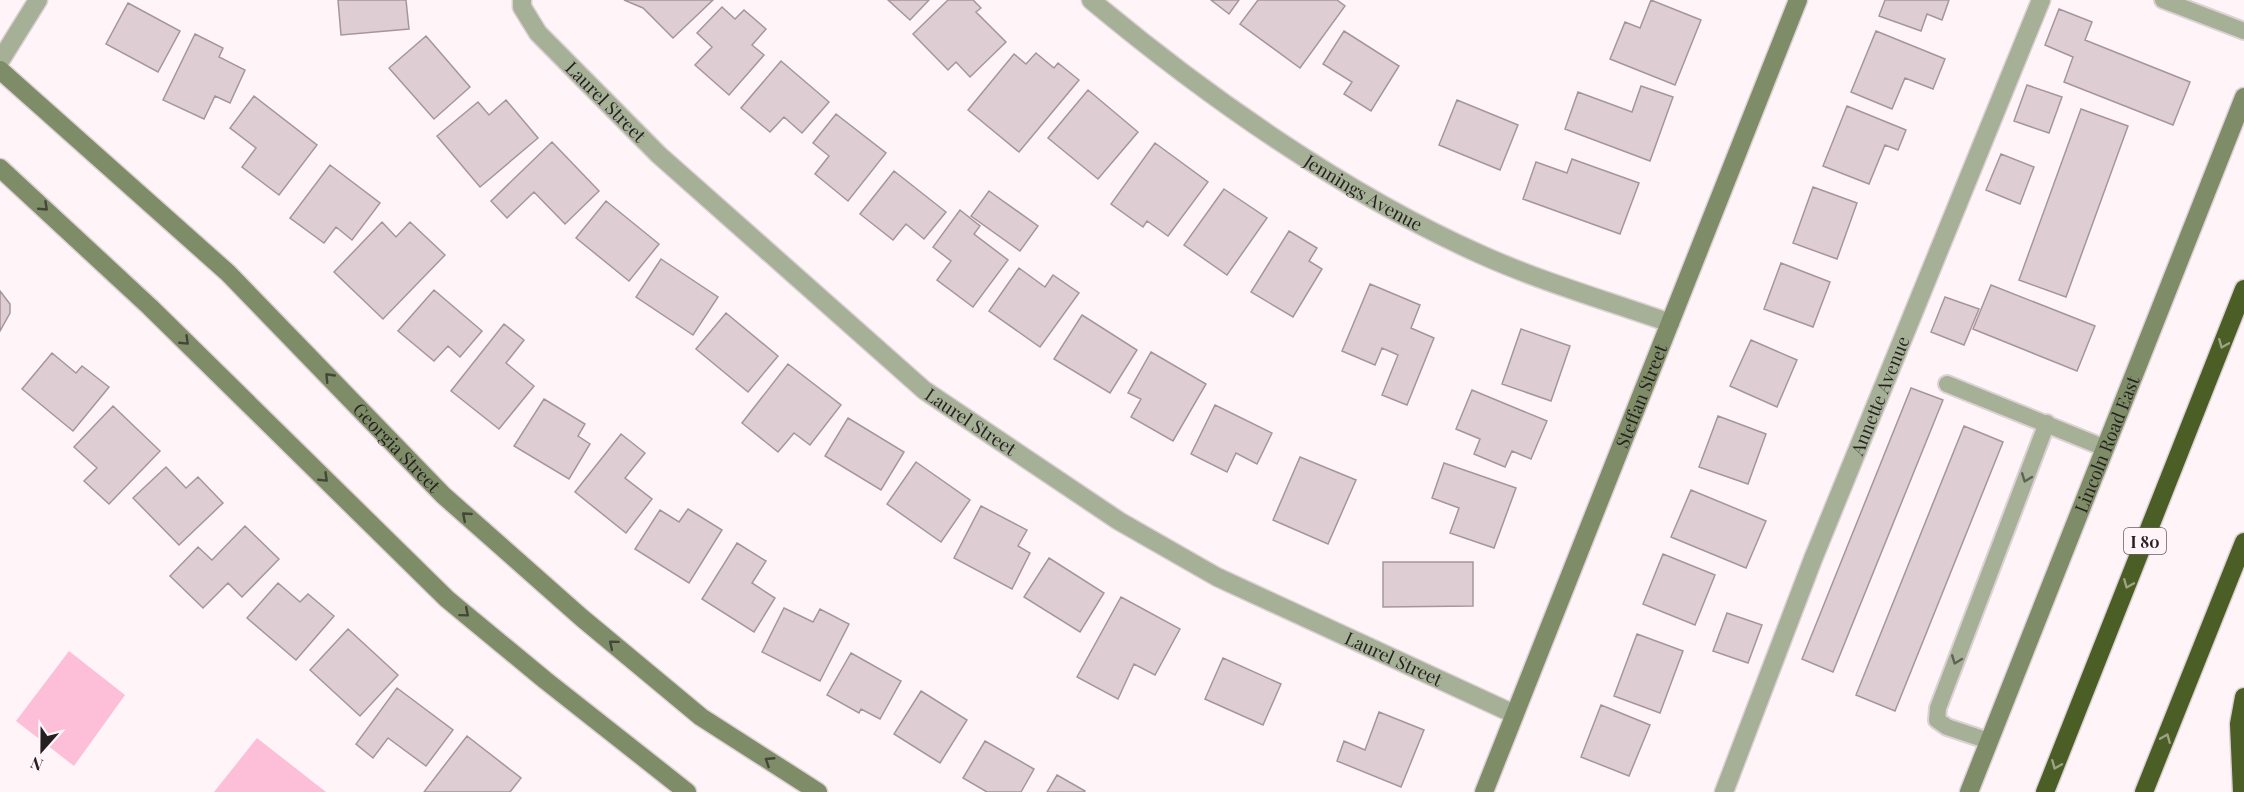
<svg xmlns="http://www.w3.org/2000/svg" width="2244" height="792" viewBox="0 0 2244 792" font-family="'Playfair Display',serif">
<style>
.green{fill:#fcbfd7}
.building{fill:#decdd3;stroke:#a6969c;stroke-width:1.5}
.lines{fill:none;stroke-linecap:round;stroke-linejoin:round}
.lane-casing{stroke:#dcd2d6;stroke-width:20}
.street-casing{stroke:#dcd2d6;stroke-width:21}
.secondary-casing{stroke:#dcd2d6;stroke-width:21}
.highway-casing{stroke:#dcd2d6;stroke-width:21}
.lane{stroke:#a5b096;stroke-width:16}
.street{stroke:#a5b096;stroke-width:18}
.secondary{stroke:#7e8d67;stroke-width:18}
.highway{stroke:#4b5e25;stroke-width:18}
.oneway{stroke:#44463a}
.oneway2{stroke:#9ca284}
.oneway3{stroke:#5f6056}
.labels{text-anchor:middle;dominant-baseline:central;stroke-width:4.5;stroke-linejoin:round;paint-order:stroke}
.shield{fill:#fff4f8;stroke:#665f62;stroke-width:1.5}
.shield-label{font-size:16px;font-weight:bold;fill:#251f21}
.street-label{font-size:18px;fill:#251f21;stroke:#fff4f8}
</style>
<rect width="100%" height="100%" fill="#fff4f8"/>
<path class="green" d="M69,651L125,695L74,766L16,721Z
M257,738L326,792H214Z"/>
<path class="building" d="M338,0H406L409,29L341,35Z
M624,0H713L673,38L643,8Z
M888,0H929L910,20Z
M948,0H973L981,8L976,12L1006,42L970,77L956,62L948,70L913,34Z
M1211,0H1239L1229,14Z
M1258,0H1337L1345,6L1300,68L1240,24Z
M1651,0L1701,20L1675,85L1610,59L1625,22L1640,28Z
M1885,0H1949L1942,20L1927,14L1921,31L1879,16Z
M128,3L180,31L158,72L106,44Z
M722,7L735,19L744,10L766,29L752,45L764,55L729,95L695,65L712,47L697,33Z
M2059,9L2092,22L2085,40L2190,82L2173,125L2064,82L2073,57L2045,45Z
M1344,31L1399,66L1371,111L1344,94L1352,82L1323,64Z
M1876,31L1945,59L1933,89L1905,78L1892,109L1851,92Z
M195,34L223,48L219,57L245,70L230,103L215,96L204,119L163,100Z
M426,36L470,87L434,119L389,68Z
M1036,53L1054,68L1058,63L1079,80L1019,152L968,110L1014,54L1026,64Z
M781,61L829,102L802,133L784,117L770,132L741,108Z
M2027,85L2062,97L2049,133L2014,121Z
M1641,86L1673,97L1650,161L1565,129L1578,92L1632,112Z
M1088,90L1138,132L1098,179L1048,138Z
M254,96L317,145L279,195L242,167L256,148L230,128Z
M506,100L538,138L480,187L437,136L478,102L489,115Z
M1457,100L1518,125L1500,170L1439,145Z
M1847,106L1906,130L1898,150L1885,145L1869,184L1823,166Z
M2081,109L2128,126L2066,297L2019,280Z
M836,114L886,153L848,201L815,174L829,156L813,143Z
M552,142L599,191L565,224L534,192L507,218L491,201Z
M1155,143L1208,182L1168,236L1147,221L1143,227L1111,204Z
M2001,154L2034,167L2020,204L1986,190Z
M1572,159L1639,183L1620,234L1523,199L1536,162L1567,173Z
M330,165L380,203L352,240L336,227L324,243L290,218Z
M894,171L946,212L924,239L906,224L893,240L860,214Z
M1813,187L1857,203L1837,259L1793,243Z
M1224,189L1267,218L1227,275L1184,245Z
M989,191L1038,226L1020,251L971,216Z
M606,201L659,244L629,281L576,238Z
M960,210L980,226L974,234L1008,260L973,307L937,280L951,261L933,247Z
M382,222L396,237L410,222L445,255L383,319L334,272Z
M1289,231L1317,248L1309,261L1322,269L1293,317L1251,292Z
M661,259L718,297L693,335L636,297Z
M1781,263L1830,282L1813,327L1764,309Z
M1019,268L1045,287L1053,275L1079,293L1040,347L989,311Z
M1370,284L1420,305L1411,328L1434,338L1407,405L1382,395L1398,355L1382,348L1375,365L1342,351Z
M1991,285L2095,326L2077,371L1973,329Z
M434,290L482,331L460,357L448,346L434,361L398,331Z
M0,291L10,304V313L0,331Z
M1945,297L1979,309L1964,345L1931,332Z
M726,313L778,356L748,392L696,349Z
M1082,315L1137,350L1110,393L1054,359Z
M504,324L524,340L506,363L534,386L499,429L451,391Z
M1521,329L1570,346L1551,401L1502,384Z
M1751,340L1797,360L1777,407L1730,386Z
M1151,352L1206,384L1173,441L1131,417L1141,399L1128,393Z
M52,353L76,373L82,366L109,387L73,431L22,389Z
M788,364L841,405L810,445L794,433L778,452L742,423Z
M1911,388L1943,400L1833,672L1802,659Z
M1472,390L1547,421L1531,459L1512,451L1505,467L1474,454L1480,439L1456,429Z
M544,399L585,424L578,436L590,444L569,479L514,446Z
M1215,405L1272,433L1257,464L1236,453L1227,472L1191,454Z
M113,406L160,451L109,504L84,481L97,468L74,447Z
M1718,416L1766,434L1748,484L1699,467Z
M848,418L904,452L881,490L825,456Z
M1964,426L2003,442L1895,711L1856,695Z
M621,434L645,453L625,478L652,499L626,533L575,492Z
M1300,457L1356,480L1328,544L1273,520Z
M916,462L970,500L941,542L887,504Z
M1444,463L1516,488L1494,548L1450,533L1459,508L1432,498Z
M166,467L186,488L198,477L223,503L179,545L133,498Z
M1691,490L1766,521L1746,568L1671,537Z
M981,506L1027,530L1018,546L1030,553L1012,589L954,558Z
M688,509L722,530L689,583L635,549L660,510L679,522Z
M245,526L279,559L242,597L228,583L203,608L170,576L198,547L212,560Z
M737,543L766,561L752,583L775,598L754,632L702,599Z
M1663,554L1715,575L1695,625L1643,604Z
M1049,558L1104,593L1080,632L1024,597Z
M1383,562H1473V606L1383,607Z
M278,583L300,602L308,594L334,616L296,660L247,618Z
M1121,597L1180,629L1155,675L1134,664L1118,699L1077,677Z
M784,608L813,622L820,609L849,624L820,681L762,652Z
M1727,613L1762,625L1748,663L1713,651Z
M348,629L398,675L360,716L310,670Z
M1637,634L1683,651L1660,713L1614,696Z
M851,653L901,681L880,719L861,709L859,713L827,695Z
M1223,658L1281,684L1263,725L1205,699Z
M397,688L453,730L426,766L388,738L373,758L356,744Z
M921,691L967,720L940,763L894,734Z
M1601,705L1650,725L1629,776L1581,757Z
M1379,712L1424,730L1401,787L1337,761L1344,741L1365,750Z
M467,736L521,778L510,792H424Z
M985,741L1034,769L1021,792H987L963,778Z
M1057,775L1085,791L1084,792H1047Z"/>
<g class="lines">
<defs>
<path id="lane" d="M2163,0L2244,31
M1947,384L2105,448
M1989,741L1947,727L1937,720L1938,708L2047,423"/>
<g id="street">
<path id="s1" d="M522,0V7L538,33L659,155L924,390L1119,521L1217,577L1514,714"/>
<path id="s2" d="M1091,0C1206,96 1345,194 1482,255C1542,282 1608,301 1670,323"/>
<path d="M0,61L38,0"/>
<path id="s3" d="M1724,792L1813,559L2041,0"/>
</g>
<g id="secondary">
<path id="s4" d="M0,70L228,273L443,495L582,618L701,717L818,792"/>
<path d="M0,168L150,307L447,599L545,680L687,792"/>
<path id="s5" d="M1484,792L1798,0"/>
<path id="s6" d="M1969,792L2244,97"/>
</g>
<path id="highway" d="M2045,792L2244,289
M2144,792L2244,542
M2242,792L2239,724L2244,697"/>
</defs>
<use href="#lane" class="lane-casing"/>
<use href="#street" class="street-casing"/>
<use href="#secondary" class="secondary-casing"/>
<use href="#highway" class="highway-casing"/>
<use href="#lane" class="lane"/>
<use href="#street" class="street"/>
<use href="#secondary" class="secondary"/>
<use href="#highway" class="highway"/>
</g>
<defs><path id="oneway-chevron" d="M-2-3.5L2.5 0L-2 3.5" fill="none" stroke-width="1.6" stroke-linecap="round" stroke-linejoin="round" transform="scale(1.5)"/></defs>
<g class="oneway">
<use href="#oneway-chevron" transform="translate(44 207) rotate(43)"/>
<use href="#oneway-chevron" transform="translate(185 341) rotate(44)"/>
<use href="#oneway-chevron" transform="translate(329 377) rotate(-134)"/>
<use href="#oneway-chevron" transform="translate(324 478) rotate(44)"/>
<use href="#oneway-chevron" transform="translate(466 516) rotate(-139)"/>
<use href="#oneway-chevron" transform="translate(465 613) rotate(40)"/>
<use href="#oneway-chevron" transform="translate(613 644) rotate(-140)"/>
<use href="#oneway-chevron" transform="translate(769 761) rotate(-147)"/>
</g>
<g class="oneway2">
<use href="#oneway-chevron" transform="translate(2223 344) rotate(112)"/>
<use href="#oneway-chevron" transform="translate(2128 584) rotate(112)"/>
<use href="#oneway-chevron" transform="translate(2166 738) rotate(-68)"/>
<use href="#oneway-chevron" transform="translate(2056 765) rotate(112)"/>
</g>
<g class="oneway3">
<use href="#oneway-chevron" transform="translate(2026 478) rotate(111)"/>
<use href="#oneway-chevron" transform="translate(1956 660) rotate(111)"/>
</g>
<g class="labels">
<rect class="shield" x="2124" y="528" width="42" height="26" rx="4.5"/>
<g class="shield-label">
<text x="2145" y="541">I 80</text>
</g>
<g class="street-label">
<text stroke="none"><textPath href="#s1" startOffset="134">Laurel Street</textPath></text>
<text stroke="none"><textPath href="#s2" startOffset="334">Jennings Avenue</textPath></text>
<text stroke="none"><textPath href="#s3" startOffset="426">Annette Avenue</textPath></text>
<text stroke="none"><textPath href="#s5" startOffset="426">Steffan Street</textPath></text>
<text stroke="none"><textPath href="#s1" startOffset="620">Laurel Street</textPath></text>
<text stroke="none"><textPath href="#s6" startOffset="374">Lincoln Road East</textPath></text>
<text stroke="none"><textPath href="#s4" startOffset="548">Georgia Street</textPath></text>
<text stroke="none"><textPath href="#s1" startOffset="1106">Laurel Street</textPath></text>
</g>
</g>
<g transform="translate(42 750) rotate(201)" stroke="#fff4f8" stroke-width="4.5" paint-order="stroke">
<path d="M0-4.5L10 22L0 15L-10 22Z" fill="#251f21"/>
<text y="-9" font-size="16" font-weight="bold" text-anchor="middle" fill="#251f21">N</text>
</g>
</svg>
